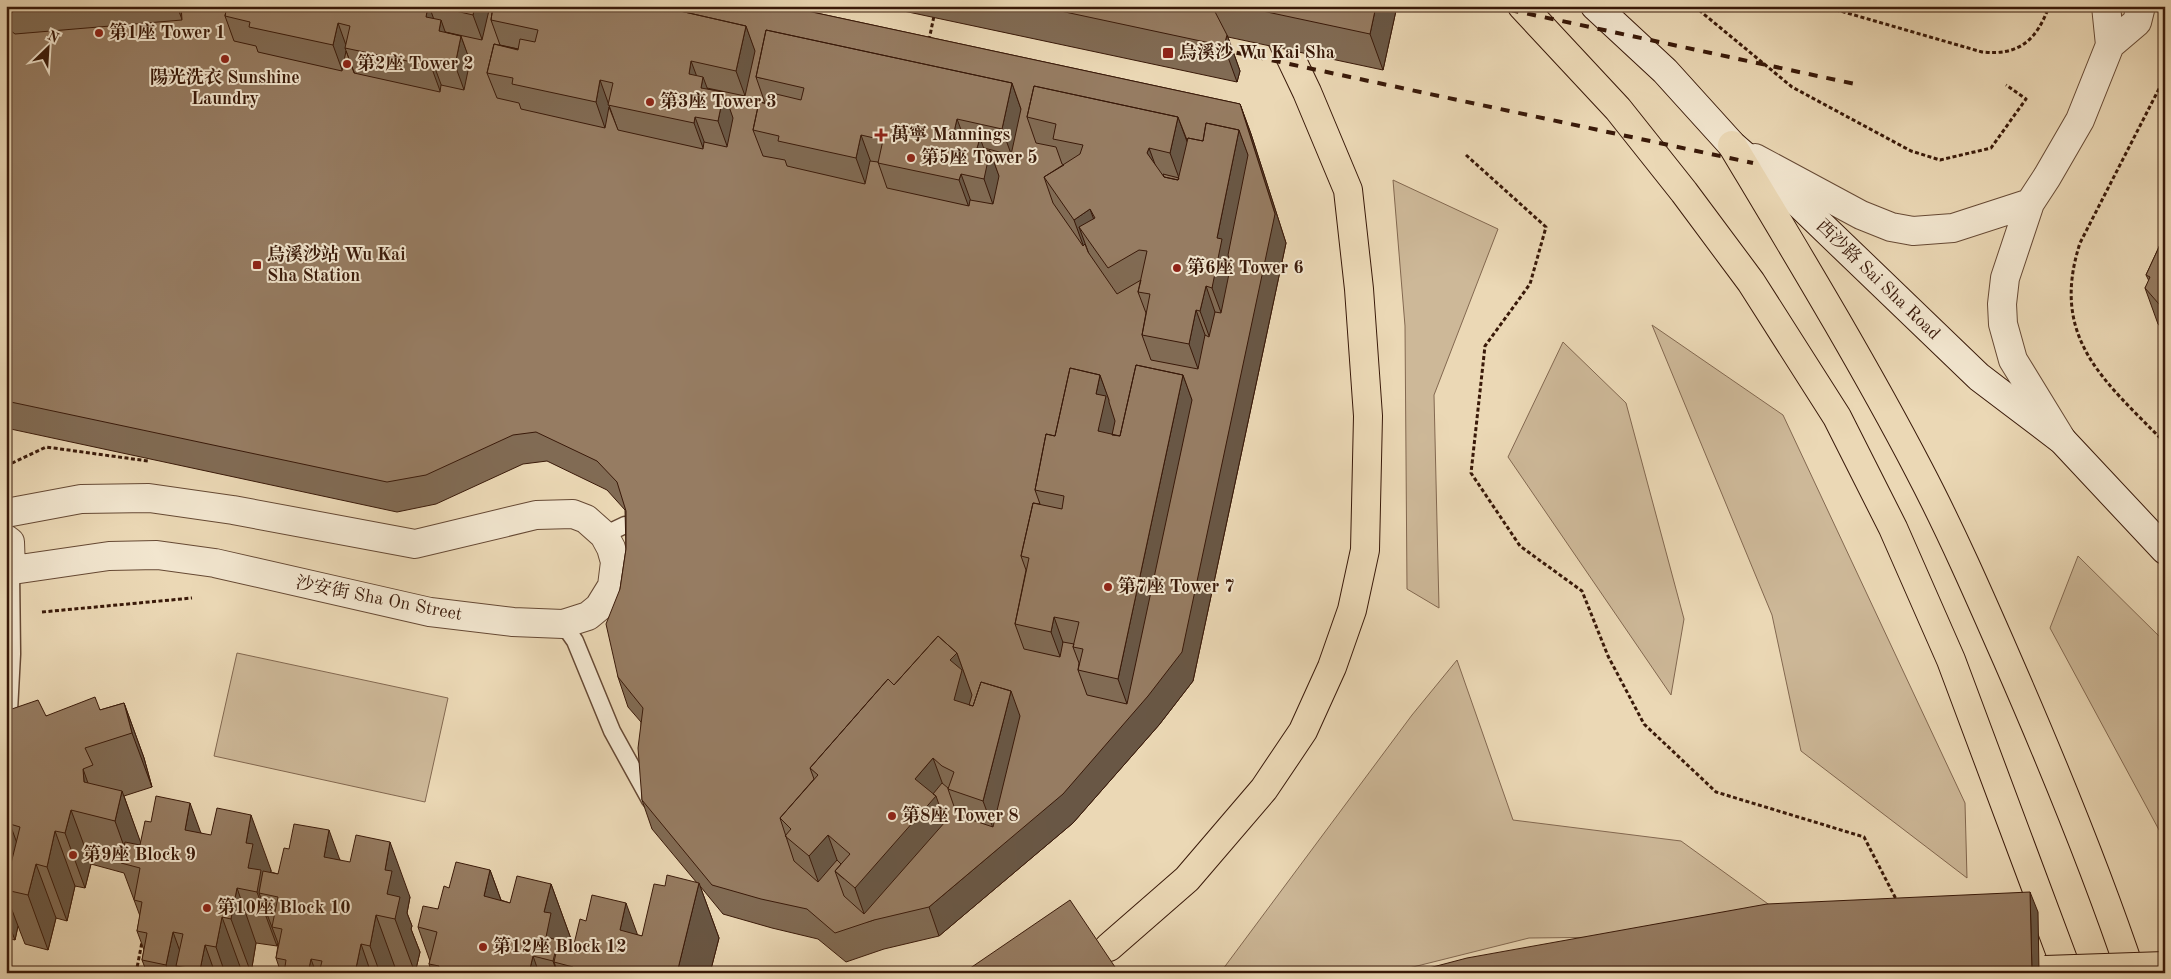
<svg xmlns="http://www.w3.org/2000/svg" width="2171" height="979" viewBox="0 0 2171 979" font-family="'Old Standard TT','Noto Serif TC',serif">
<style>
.green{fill:#cdb898;stroke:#836850}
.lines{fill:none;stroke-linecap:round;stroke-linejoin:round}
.service-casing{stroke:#664934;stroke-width:19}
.minor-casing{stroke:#664934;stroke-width:30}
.tertiary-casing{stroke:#664934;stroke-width:30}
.secondary-casing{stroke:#391909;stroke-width:30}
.primary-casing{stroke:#391909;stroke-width:30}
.path{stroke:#391909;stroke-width:3;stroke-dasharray:4 2.5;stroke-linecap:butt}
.service{stroke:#f2e6cf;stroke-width:16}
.minor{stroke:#f2e6cf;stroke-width:28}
.tertiary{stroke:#f2e6cf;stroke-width:28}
.secondary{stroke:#f2e6cf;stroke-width:28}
.primary{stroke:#ebd8b5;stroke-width:28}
.rail{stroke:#391909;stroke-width:4;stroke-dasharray:9 9;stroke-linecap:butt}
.primary-bridge-casing{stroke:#391909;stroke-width:30;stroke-linecap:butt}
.path-bridge{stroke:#391909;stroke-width:3;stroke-dasharray:4 2.5;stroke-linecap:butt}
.primary-bridge{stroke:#ebd8b5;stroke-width:28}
.wall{fill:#816b54;stroke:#391909}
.shaded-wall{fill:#695745;stroke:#391909}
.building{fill:#967c62;stroke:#391909;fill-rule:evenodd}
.poi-dot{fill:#8f2418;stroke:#f2e6cf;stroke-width:2}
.labels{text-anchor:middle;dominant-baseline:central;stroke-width:4;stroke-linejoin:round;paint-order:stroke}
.poi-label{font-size:18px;font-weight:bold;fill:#391909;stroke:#f2e6cf;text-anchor:start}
.street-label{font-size:18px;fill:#391909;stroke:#f2e6cf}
</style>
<rect width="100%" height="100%" fill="#ebd8b5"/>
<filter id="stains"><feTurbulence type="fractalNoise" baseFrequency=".004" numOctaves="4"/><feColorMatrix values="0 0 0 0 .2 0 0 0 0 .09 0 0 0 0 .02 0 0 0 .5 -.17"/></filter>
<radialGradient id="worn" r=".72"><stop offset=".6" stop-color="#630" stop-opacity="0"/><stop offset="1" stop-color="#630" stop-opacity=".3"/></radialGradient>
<path class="green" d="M1393,180L1498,229L1434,395L1439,608L1407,589L1405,326Z
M1652,325L1783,415L1965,803L1967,878L1801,751L1772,615Z
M1563,342L1626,403L1684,619L1671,695L1508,457Z
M2078,556L2165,642V841L2050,628Z
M237,653L448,698L425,802L214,756Z
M1457,660L1513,820L1681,841L1811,935L1529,938L1389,973H1220L1412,715Z"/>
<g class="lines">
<defs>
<path id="service" d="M604,535L625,525
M563,624L575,641L612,731L650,800
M8,730L12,654L11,570"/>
<path id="minor" d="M2110,45L2137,22L2141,6
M1755,158L1861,215L1891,227L1913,231L1953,228L2030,203
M2062,440L2013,360L2003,324L2002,304L2005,278L2030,203L2047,177L2080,120L2110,45L2106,6"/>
<path id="tertiary" d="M6,513L81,499L149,498L233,510L415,544L536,515L573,514L586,519L604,535L611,548L615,562L612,586L599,607L588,616L563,624L513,622L430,612L215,563L157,555L109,556L6,571
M6,539L10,542L11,570"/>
<path id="secondary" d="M1595,6L1665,71L1732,145L1796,201L1979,377L2062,440L2165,550"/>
<path id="primary" d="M1522,6L1618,109L1684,192L1751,282L1837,417L1893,528L1951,660L2068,973
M1732,145C1796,252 1861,359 1919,470C1951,531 1979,595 2007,659C2052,762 2095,866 2131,973
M1109,947L1187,879L1264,789L1303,731L1332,667L1352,610L1365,550L1368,416L1359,289L1348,190L1307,92L1266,6"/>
</defs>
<use href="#service" class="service-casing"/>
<use href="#minor" class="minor-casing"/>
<use href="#tertiary" class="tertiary-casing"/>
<use href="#secondary" class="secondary-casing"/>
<use href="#primary" class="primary-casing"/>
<path class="path" d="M1694,6L1792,87L1911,151L1940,160L1991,148L2026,99L2006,85
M1823,6L1982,52C2019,56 2037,40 2049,6
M2165,77L2080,243C2049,339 2105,381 2165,443
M1466,155L1546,227L1530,284L1485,346L1471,473L1520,546L1582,591L1608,656L1644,724L1716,792L1864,837L1897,901
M6,466L46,447L148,461
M42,612L192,598
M136,973L142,942"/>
<use href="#service" class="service"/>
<use href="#minor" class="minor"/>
<use href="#tertiary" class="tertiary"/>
<use href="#secondary" class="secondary"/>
<use href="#primary" class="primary"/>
<path class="rail" d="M1492,6L1855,84
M1219,49L1753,163"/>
<defs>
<path id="primary-bridge" d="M2045,970L2165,966"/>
</defs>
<use href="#primary-bridge" class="primary-bridge-casing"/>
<path class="path-bridge" d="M929,40L934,16"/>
<use href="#primary-bridge" class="primary-bridge"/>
</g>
<path class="wall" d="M6,6H784L1240,104L1251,134L1286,243L1193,681L1159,725L1073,823L939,936L884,949L846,962L818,939L772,928L723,914L700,886L719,938L710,973H432L429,964L430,961L418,927L438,909L449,888L490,870L501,900L510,903L551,884L571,939L570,943L574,944L638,935L642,936L665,886L697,883L652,829L642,800L641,722L628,707L618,677L620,589L626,549L625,510L607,490L547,461L523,464L436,504L397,512L6,428Z
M880,6H1397L1383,70L1228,37L1240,71L1237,82Z
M2165,234V332L2158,324L2145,288L2149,281L2146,275Z
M124,703L144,758L152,787L124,796L140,842L201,833L271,870V872L278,874L340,860L410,897L407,913L412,926L411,929L420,952L415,973H411L396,970L395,973H281L276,958L278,945V943L277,946L256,943L251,973L242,972L241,973H147L142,960L144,950L137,931L140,916L124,873L91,864L85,888L75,886L67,921L56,918L48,950L25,944L18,926L15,940L6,938V711L46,716L100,710Z"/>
<path class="shaded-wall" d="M177,6H193V49Z
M428,6H429L443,44L426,17Z
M475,6H497L491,20L493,69L473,15Z
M1376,6H1397L1383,70L1370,34Z
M441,20L454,57L439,31Z
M338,23L347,48H345L357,80L353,100L333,45Z
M746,26L766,79L756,77V126L736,71Z
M1227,35L1240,71L1237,82L1224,46Z
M461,36L481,90L475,120L455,65Z
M432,60L452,114L451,121L431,66Z
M691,61L706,101L689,74Z
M703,77L717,114L701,88Z
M600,80L620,136L615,157L596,102Z
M1012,83L1031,138L1022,184L1002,129Z
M724,92L744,147L738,176L718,121Z
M1240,104L1251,134L1286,243L1193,681L1159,725L1073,823L939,936L929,907L1000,847L983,801L1011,691L1131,715L1118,679L1183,375L1203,429L1275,214Z
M695,117L715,171L714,178L694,123Z
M1178,117L1196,166L1188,203L1170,153Z
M957,119L972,159L954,132Z
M1239,130L1259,184L1232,342L1212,288L1217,238Z
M861,135L881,190L876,213L856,158Z
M980,138L988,160L990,151L1010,205L1003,233L984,179L977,148Z
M1149,148L1164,189L1147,153Z
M961,174L981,229L979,235L959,180Z
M1090,209L1103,244L1079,227L1096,273L1094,275L1074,220Z
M1206,286L1225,341L1220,366L1200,311Z
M1196,310L1216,365L1209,399L1189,344Z
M1100,375L1120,429L1126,450L1098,431L1096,394Z
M1054,617L1073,671L1071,686L1051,632Z
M957,653L977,707L914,740L950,660Z
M124,703L144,758L152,787L132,733Z
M933,758L953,812L874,920L867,922L855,888L915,779Z
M83,769L100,817L84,782Z
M122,791L142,846L131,866L115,821Z
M190,803L210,858L185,830Z
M71,810L91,864L85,888L65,833Z
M251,815L271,870L268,886L259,893L278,943L277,946L248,868L246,843Z
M10,824L30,879L6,890V838Z
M329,830L349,885L324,857Z
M55,831L75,886L67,921L47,867Z
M828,835L844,879L835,871L829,911L809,856Z
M390,842L410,897L407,913L412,926L411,929L420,952L415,973L395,919L387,894L385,870Z
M36,864L56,918L48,950L28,895Z
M490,870L510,925L484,896Z
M699,883L719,938L710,973H677Z
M551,884L571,939L566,956L554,962L558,973H557L553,961L546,937L544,912Z
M237,888L256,943L251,973L231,919Z
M2030,892L2038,912L2039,973H2032Z
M6,894L18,926L15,940L6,917Z
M626,903L646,958L620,930Z
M376,915L396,970L395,973H380L370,946Z
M222,917L242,972L241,973H225L216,947Z
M173,932L186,968L176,966L179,973H169L166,965Z
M361,944L371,973H355Z
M205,945L215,973H201L200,970Z
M533,956L539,973H529Z
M311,959L316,973H308Z"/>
<path class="building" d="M6,6H39L6,9Z
M181,6H227L225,16L234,41L256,46L258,52L342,71L346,51L354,73L440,92L441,85L464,90L470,61L461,36L445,32L482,40L490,6H493L491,20L500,45L518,49L494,44L487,73L497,98L519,103L521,109L605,128L609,107L618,130L703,149L704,142L727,147L733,118L724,92L708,89L707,88L745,96L755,51L746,26L658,6H784L1240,104L1275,214L1182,652L1148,696L1063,794L929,907L874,920L835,933L807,909L761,899L712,885L642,800L638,748L643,708L618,677L606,624L620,589L626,549V511L617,482L597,461L536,432L513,435L426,475L387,482L6,401V27L15,34L182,20ZM766,30L1012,83L1021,109L1011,155L984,148V149L990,151L999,176L993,204L970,200L969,206L887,188L878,162L870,161L865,184L787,166L785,160L763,156L753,130L759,102L774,105L765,103L756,77ZM1034,86L1178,117L1187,140L1188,138L1203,141L1206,123L1239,130L1248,155L1228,255L1231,264L1221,313L1215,312L1209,337L1205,335L1198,369L1151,360L1142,335L1146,313L1138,292L1141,280L1117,294L1088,252L1085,244L1083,246L1053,203L1044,177L1064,165L1062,164L1056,147L1036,143L1027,117ZM1136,365L1183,375L1192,400L1127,704L1087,695L1078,670L1079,663L1073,647L1074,644L1063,642L1060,657L1024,649L1015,624L1026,570L1021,556L1033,503L1040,504L1035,490L1046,434L1055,436L1070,368L1100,375L1109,400V402L1115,421L1112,435L1120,436ZM938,636L957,653L972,695L969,705L973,706L981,682L1011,691L1020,716L993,827L957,815L948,789V788L942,783L933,794L936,796L945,822L864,914L844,896L835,871L841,864L837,860L818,882L794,861L780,818L814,779L810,768L888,679L894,685Z
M227,6H428L426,17L441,20L439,31L461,36L455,65L432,60L431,66L345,48L350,26L338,23L333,45L249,27L250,22L225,16Z
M434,6H475L473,15Z
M493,6H658L746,26L736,71L691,61L689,74L703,77L701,88L724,92L718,121L695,117L694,123L608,105L613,83L600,80L596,102L512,84L513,78L487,73L494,44L518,50L520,39L535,42L538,30L491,20Z
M1037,6H1212L1227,35L1224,46Z
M1239,6H1376L1370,34Z
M766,30L1012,83L1002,129L957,119L954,132L980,138L977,148L990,151L984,179L961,174L959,180L878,163L883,140L861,135L856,158L778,141L779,136L753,130L759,102L774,105L776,94L801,100L804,88L756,77Z
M1034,86L1178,117L1170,153L1149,148L1147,153L1164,177L1178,180L1188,138L1203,141L1206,123L1239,130L1217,238L1222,239L1212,288L1206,286L1200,311L1196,310L1189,344L1142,335L1150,294L1138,292L1147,251L1139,250L1108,268L1079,227L1095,218L1090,209L1074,220L1044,177L1080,154L1083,145L1053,139L1056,124L1027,117Z
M1163,174L1179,178L1178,180L1164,177Z
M2165,234V311L2145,288L2150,277L2146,275Z
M1136,365L1183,375L1118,679L1078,670L1083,649L1073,647L1079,622L1054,617L1051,632L1015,624L1029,558L1021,556L1033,503L1062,509L1064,496L1035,490L1046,434L1055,436L1070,368L1100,375L1096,394L1106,396L1098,431L1120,436Z
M938,636L957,653L950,660L962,670L954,700L973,706L981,682L1011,691L983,801L948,789L954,772L942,766L933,758L915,779L936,796L855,888L835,871L850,854L828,835L809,856L785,836L791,829L780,818L818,775L810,768L888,679L894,685Z
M95,697L100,710L124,703L132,733L85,748L93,765L83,769L84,782L122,791L115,821L71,810L65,833L55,831L47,867L36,864L28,895L6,890V884L20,827L10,824L6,838V711L38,700L46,716Z
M156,796L190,803L185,830L211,835L217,808L251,815L246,843L253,844L248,868L261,870L257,892L237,888L231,919L222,917L216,947L205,945L200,970L176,966L183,934L173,932L166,965L142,960L147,933L137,931L142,902L134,900L140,868L121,863L125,842L140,845L145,821L151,822Z
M294,824L329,830L324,857L350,862L356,835L390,842L385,870L392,871L387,894L400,897L395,919L376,915L370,946L361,944L355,973H319L322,961L311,959L308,973H284L286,960L276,958L282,929L272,927L278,897L259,893L263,871L278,874L284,848L289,849Z
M456,862L490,870L484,896L510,903L517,876L551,884L544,912L551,913L546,937L558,940L553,961L533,956L529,973H437L439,966L429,964L437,932L418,927L423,906L438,909L444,886L449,888Z
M667,875L699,883L677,973H571L573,967L554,962L559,940L574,944L580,919L586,921L592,895L626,903L620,930L642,936L654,884L665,886Z
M2030,892L2032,973H1410L1467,958L1767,904Z
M1070,900L1119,973H963Z"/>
<g class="poi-dot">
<circle cx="99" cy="33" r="5"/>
<rect x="1162" y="47" width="12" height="12" rx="2.5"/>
<circle cx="225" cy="59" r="5"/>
<circle cx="347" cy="64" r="5"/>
<circle cx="650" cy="102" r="5"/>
<path d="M878.5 127.5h5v5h5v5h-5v5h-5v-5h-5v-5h5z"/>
<circle cx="911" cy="158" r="5"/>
<rect x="252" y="260" width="10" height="10" rx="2.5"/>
<circle cx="1177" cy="268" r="5"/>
<circle cx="1108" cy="587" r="5"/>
<circle cx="892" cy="816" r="5"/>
<circle cx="73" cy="855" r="5"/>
<circle cx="207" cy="908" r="5"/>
<circle cx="483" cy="947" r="5"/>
</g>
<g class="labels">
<g class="poi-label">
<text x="109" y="33">第1座 Tower 1</text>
<text x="1179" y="53">烏溪沙 Wu Kai Sha</text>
<text x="357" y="64">第2座 Tower 2</text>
<text x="225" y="78" text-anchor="middle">陽光洗衣 Sunshine<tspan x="225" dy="21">Laundry</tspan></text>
<text x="660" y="102">第3座 Tower 3</text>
<text x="891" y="135">萬寧 Mannings</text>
<text x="921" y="158">第5座 Tower 5</text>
<text x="267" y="255">烏溪沙站 Wu Kai<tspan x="267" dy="21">Sha Station</tspan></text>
<text x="1187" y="268">第6座 Tower 6</text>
<text x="1118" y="587">第7座 Tower 7</text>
<text x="902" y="816">第8座 Tower 8</text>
<text x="83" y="855">第9座 Block 9</text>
<text x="217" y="908">第10座 Block 10</text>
<text x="493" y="947">第12座 Block 12</text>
</g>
<g class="street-label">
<text transform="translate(1878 280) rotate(44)">西沙路 Sai Sha Road</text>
<text transform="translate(379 599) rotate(11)">沙安街 Sha On Street</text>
</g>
</g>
<rect width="2171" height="979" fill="none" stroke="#ebd8b5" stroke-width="25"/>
<rect x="8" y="8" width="2156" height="964" fill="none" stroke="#391909" stroke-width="2.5"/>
<rect x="12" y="12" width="2146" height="954" fill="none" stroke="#391909"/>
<g transform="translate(48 48) rotate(25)" stroke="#f2e6cf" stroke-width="4" paint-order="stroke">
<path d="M0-4L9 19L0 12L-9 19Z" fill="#391909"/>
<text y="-8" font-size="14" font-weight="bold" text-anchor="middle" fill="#391909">N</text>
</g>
<rect width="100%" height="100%" filter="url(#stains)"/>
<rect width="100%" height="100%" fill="url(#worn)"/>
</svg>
